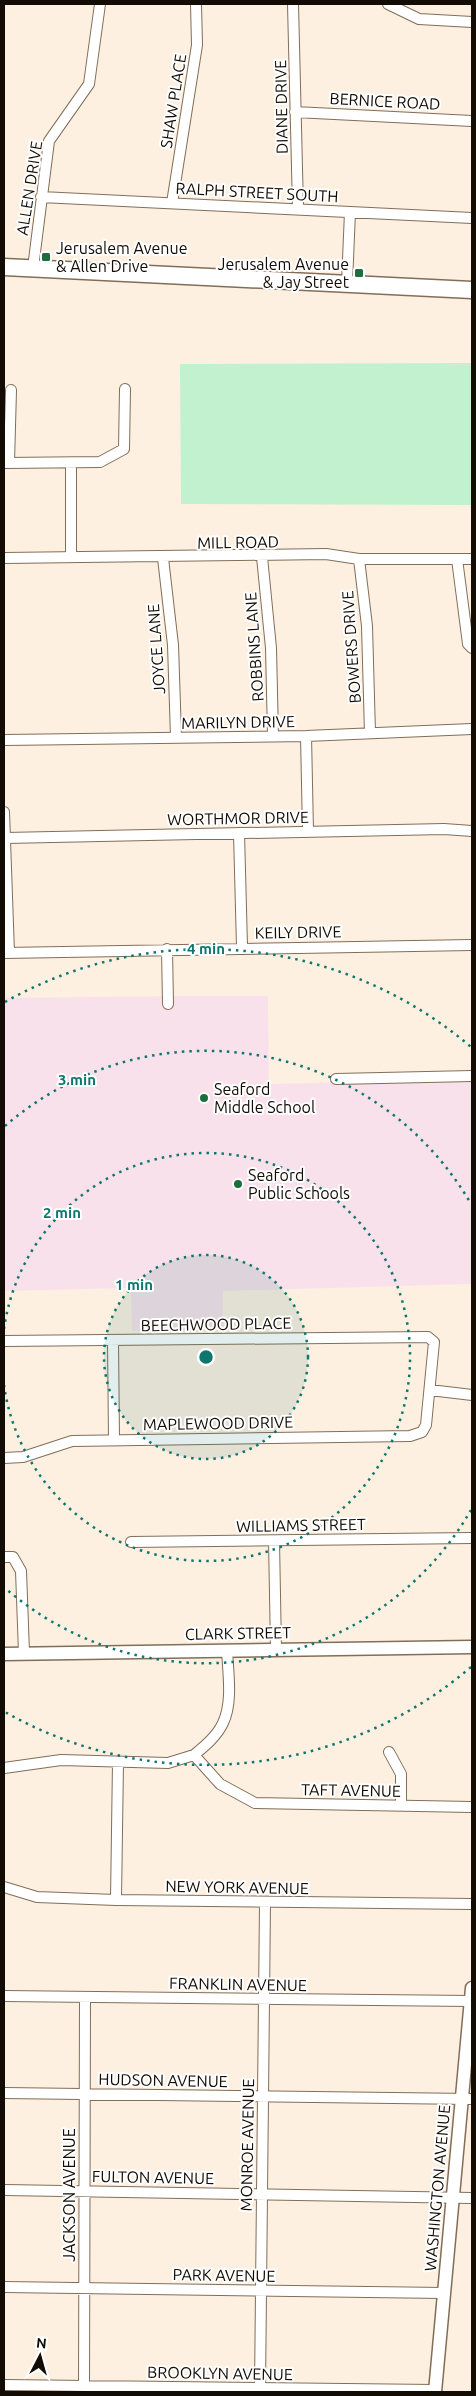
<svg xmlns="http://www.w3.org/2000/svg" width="476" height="2396" viewBox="0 0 476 2396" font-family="Ubuntu,sans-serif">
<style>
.education{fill:#f9e1eb}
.green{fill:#c1f1cf}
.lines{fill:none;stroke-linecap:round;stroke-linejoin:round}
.minor-casing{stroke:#826e58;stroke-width:12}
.tertiary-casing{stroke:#826e58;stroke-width:15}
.primary-casing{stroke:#826e58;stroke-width:19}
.minor{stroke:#fff;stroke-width:10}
.tertiary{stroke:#fff;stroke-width:12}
.primary{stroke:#fff;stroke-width:16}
.ring{fill:none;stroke:#0f766e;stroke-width:2.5;stroke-dasharray:2.5 5}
.poi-dot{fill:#1c6e3f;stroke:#fff;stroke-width:2}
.labels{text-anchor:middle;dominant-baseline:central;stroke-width:4;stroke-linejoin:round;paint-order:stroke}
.street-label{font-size:16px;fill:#130c05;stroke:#fff}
.poi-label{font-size:16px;fill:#130c05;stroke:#fff;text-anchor:start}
.centre{fill:#0f766e;stroke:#fff;stroke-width:2.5}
.ring-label{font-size:15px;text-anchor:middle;font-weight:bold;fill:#0f766e;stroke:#fff;stroke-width:4;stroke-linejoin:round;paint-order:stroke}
</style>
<rect width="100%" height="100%" fill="#fef0e1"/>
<path class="education" d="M176,996H268L269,1084L472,1079V1284L223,1291V1329L132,1331L131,1288L4,1291V998Z"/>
<path class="green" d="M472,363V505L181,504L180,364Z"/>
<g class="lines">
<defs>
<path id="minor" d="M293,4L298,209
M388,4L419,19L472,22
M295,112L472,121
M41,197L472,218
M172,203L197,45L196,4
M33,268L49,141L89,84L100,4
M347,283L350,212
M4,463L100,462L124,449L125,389
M9,463L11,390
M71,463V557
M262,557L271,648L273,736
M4,558L326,554L359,559H472
M163,558L173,645L176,737
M359,559L367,626L370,733
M457,559L468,644L472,648
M306,736L308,831
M4,740L306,736L472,729
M4,812L9,953
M239,833L242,947
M5,838L444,829L472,831
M167,949L168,1004
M4,953L472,945
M336,1079L472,1076
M113,1340L114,1440
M4,1341L428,1337L434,1342L426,1425L422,1432L410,1436L72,1441L23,1457L4,1458
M430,1390L472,1395
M274,1541L276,1649
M131,1542L472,1538
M4,1557H13L21,1571L24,1653
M389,1752L401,1774V1806
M194,1755C205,1746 217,1736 223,1723C233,1702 228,1673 227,1650
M4,1768L61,1760L168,1763L194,1755L220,1784L255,1803L472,1807
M4,1887L37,1897L116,1900L472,1904
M116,1900L118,1762
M4,1996L471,2001
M4,2093L472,2099
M4,2190L472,2198
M4,2287L444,2293
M4,2385L435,2390
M260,2389L265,1902
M84,2391L85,1997"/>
<path id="tertiary" d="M4,1654L472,1647
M435,2392L472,1988"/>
<path id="primary" d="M4,267L472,290"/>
</defs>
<use href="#minor" class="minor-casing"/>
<use href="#tertiary" class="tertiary-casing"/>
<use href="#primary" class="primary-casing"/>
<use href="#minor" class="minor"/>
<use href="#tertiary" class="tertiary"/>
<use href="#primary" class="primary"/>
</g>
<circle cx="206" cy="1357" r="102" fill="#0f766e" fill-opacity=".12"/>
<g class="ring">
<circle cx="206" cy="1357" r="102"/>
<path d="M4 1329A204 204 0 1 1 4 1385"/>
<path d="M471 1510A306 306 0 0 1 5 1588M5 1126A306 306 0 0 1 471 1204"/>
<path d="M471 1667A408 408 0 0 1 5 1712M5 1002A408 408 0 0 1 471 1047"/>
</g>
<g class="poi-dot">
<rect x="41" y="252" width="10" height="10" rx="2.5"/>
<rect x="354" y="268" width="10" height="10" rx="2.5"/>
<circle cx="204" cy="1098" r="5"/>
<circle cx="238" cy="1184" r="5"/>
</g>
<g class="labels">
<g class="street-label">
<text transform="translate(173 101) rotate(-81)">SHAW PLACE</text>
<text transform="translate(385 101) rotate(3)">BERNICE ROAD</text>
<text transform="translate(281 107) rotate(-91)">DIANE DRIVE</text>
<text transform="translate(29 188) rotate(-81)">ALLEN DRIVE</text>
<text transform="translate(257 192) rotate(3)">RALPH STREET SOUTH</text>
<text transform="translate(238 542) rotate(-1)">MILL ROAD</text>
<text transform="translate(254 647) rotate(-94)">ROBBINS LANE</text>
<text transform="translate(351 647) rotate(-94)">BOWERS DRIVE</text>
<text transform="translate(156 649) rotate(-94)">JOYCE LANE</text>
<text transform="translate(238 722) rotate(-1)">MARILYN DRIVE</text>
<text transform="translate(238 818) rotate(-1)">WORTHMOR DRIVE</text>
<text transform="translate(298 932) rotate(-1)">KEILY DRIVE</text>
<text transform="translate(216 1324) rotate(-1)">BEECHWOOD PLACE</text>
<text transform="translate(218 1423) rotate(-1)">MAPLEWOOD DRIVE</text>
<text transform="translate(301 1525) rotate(-1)">WILLIAMS STREET</text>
<text transform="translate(238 1633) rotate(-1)">CLARK STREET</text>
<text transform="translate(351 1790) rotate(1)">TAFT AVENUE</text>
<text transform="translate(237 1887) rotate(1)">NEW YORK AVENUE</text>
<text transform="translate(238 1984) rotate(1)">FRANKLIN AVENUE</text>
<text transform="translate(163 2080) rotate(1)">HUDSON AVENUE</text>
<text transform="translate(247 2145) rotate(-89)">MONROE AVENUE</text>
<text transform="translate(153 2177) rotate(1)">FULTON AVENUE</text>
<text transform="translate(437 2188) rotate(-85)">WASHINGTON AVENUE</text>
<text transform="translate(69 2195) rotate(-90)">JACKSON AVENUE</text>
<text transform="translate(224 2275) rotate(1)">PARK AVENUE</text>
<text transform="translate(220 2373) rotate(1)">BROOKLYN AVENUE</text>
</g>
<g class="poi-label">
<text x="56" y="248">Jerusalem Avenue<tspan x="56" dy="18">&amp; Allen Drive</tspan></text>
<text x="349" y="264" text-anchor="end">Jerusalem Avenue<tspan x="349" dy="18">&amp; Jay Street</tspan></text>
<text x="214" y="1089">Seaford<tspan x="214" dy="18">Middle School</tspan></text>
<text x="248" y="1175">Seaford<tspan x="248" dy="18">Public Schools</tspan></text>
</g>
</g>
<circle cx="206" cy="1357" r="8" class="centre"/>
<g class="ring-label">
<text x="206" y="954">4 min</text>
<text x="77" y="1085">3 min</text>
<text x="62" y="1218">2 min</text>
<text x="134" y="1290">1 min</text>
</g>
<rect width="476" height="2396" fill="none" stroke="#130c05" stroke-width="10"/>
<g transform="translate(40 2356) rotate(6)" stroke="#ffffff" stroke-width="4" paint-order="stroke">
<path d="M0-4L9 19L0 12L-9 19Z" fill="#130c05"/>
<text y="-8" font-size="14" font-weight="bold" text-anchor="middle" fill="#130c05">N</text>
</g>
</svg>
